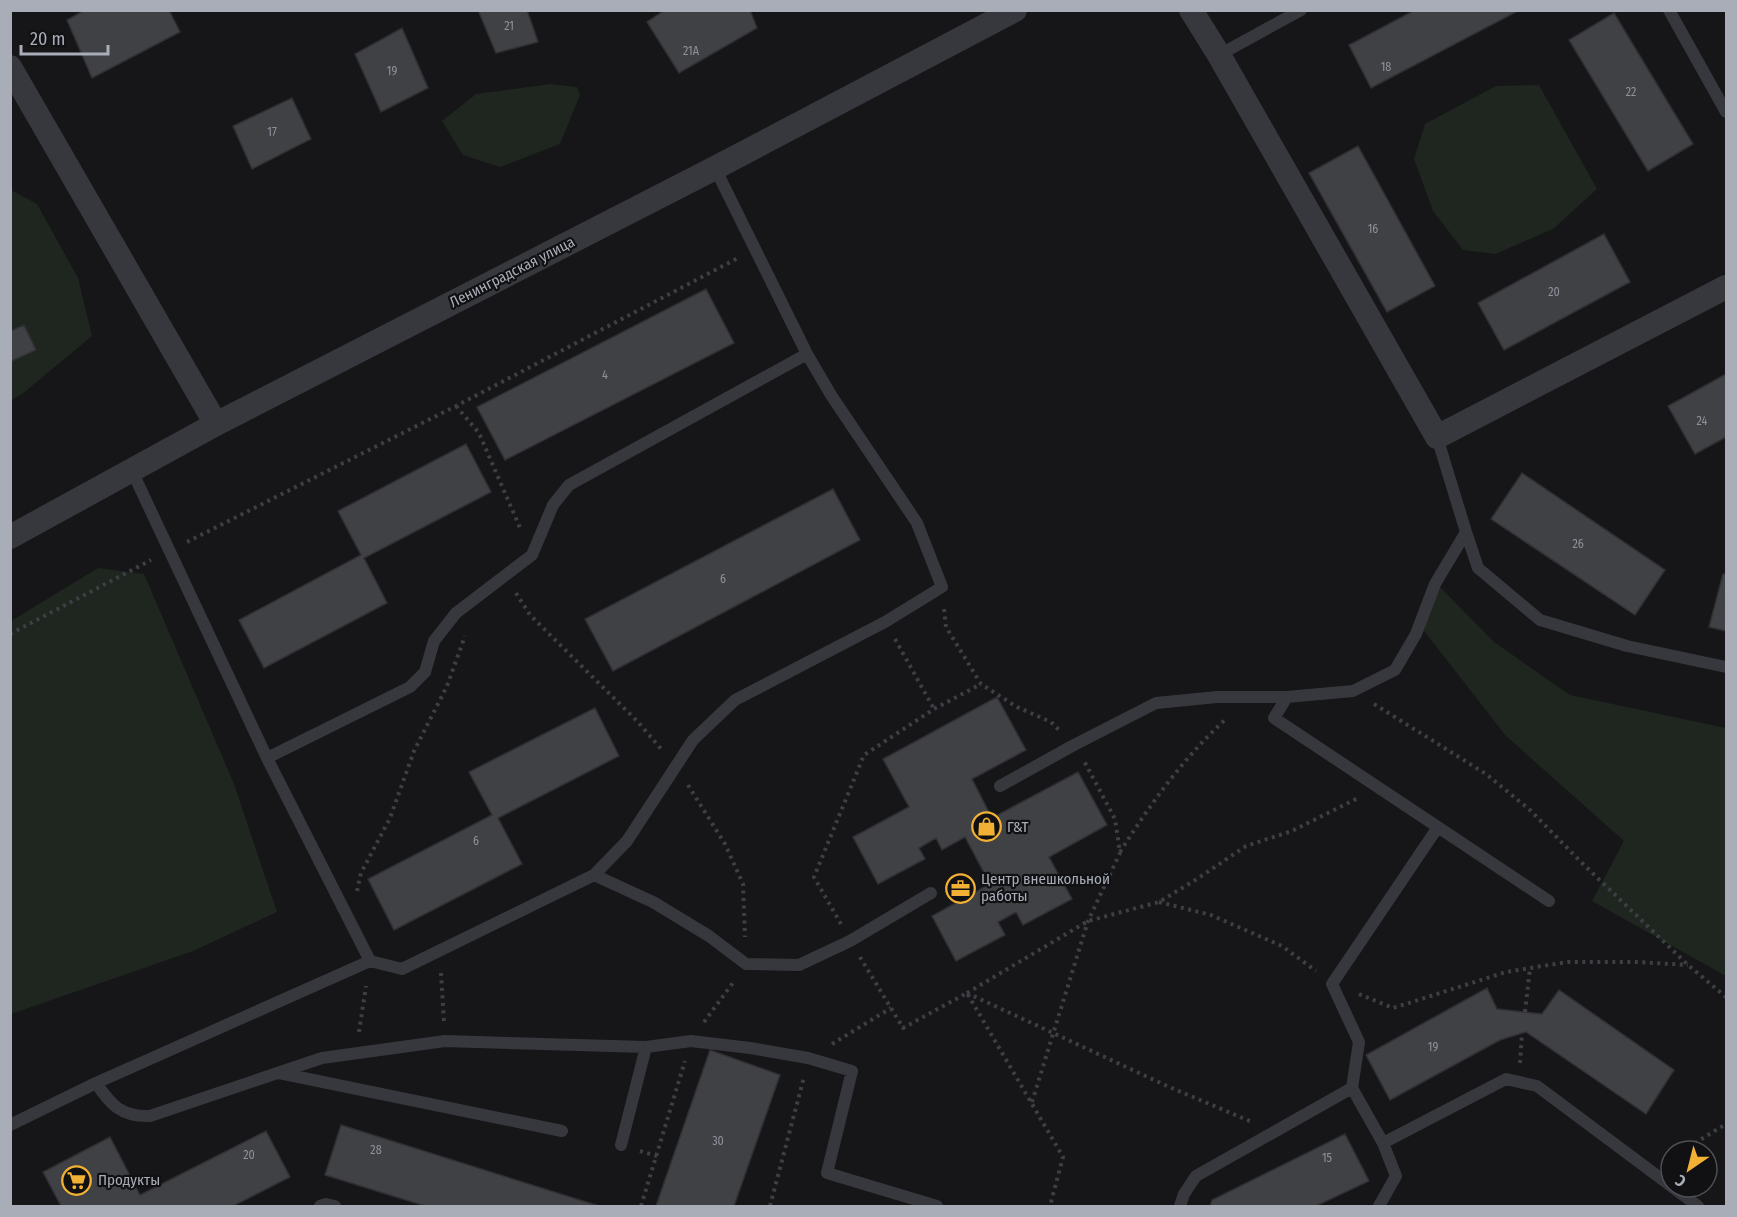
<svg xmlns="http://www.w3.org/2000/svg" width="1737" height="1217" viewBox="0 0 1737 1217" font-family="'Fira Sans Condensed',sans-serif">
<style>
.green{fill:#1e261f}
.building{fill:#404145;stroke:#303034;stroke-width:1.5}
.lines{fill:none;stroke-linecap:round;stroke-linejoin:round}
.path{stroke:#3d3f44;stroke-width:4;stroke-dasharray:3 4.5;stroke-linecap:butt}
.lane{stroke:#37383d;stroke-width:12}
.street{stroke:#37383d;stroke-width:24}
.labels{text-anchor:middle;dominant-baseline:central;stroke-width:4.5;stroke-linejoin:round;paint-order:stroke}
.number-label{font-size:12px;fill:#8e929b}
.street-label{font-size:15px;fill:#a8adb8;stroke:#111113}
.poi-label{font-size:15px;fill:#a8adb8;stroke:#111113;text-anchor:start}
</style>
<rect width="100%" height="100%" fill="#161618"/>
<path class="green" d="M551,84L577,87L580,95L560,144L500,167L463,155L442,121L476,94Z
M1539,85L1597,189L1553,229L1495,254L1463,250L1433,211L1414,159L1425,124L1496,86Z
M11,190L37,204L78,278L92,336L22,394L11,400Z
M98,568L144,574L234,784L277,912L193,951L11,1014V621Z
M1438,585L1494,642L1570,695L1726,728V976L1592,901L1624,841L1506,736L1424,631Z"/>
<path class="building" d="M85,10H169L180,32L92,78L67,20Z
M478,10H527L538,42L496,53Z
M665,10H750L757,28L679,73L647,22Z
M1415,10H1515L1516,12L1371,88L1349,45Z
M1614,13L1693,144L1648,171L1569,40Z
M402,28L428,88L381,112L355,54Z
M292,98L311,139L252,169L233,126Z
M1358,146L1435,286L1387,312L1309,173Z
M1604,234L1630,282L1504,350L1478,303Z
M706,289L734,343L505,460L477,407Z
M24,325L36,350L10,362V331Z
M1726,374V437L1695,454L1668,406Z
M466,444L491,492L364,558L387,603L264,668L239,620L361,555L338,511Z
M1522,473L1665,570L1635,615L1491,519Z
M833,489L860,540L613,671L585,619Z
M1723,574H1726V631L1709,627Z
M997,697L1026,750L972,779L992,818L1078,772L1107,825L1049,857L1072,899L1023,925L1016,912L998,922L1005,935L956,961L932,916L990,884L965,837L942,850L936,838L919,848L925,859L878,884L853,837L909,807L883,759Z
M595,708L619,756L498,818L522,864L394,930L368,879L492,815L469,772Z
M1487,988L1497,1009L1542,1014L1559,990L1674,1070L1646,1114L1526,1032L1500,1040L1390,1100L1366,1055Z
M710,1050L780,1075L734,1206H656Z
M341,1125L599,1206H425L325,1175Z
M266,1131L290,1177L233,1206H61L43,1172L110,1137L140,1195Z
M1345,1134L1369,1181L1316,1206H1210L1212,1200Z"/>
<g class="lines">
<path class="path" d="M456,406L479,433L521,530
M187,542L456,406L738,258
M516,593L530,615L638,722L662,750
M944,609L946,627L981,684L1017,707L1051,722L1059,730
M10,634L151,560
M895,639L934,709
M1374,704L1486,774L1530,810L1582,863L1688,965L1726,997
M688,785L725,844L743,884L745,937
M1120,852C1151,803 1184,757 1227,718
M357,891L361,873L390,818L414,751L447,686L465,636
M1159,902L1211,915L1282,946L1316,971
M841,924L814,877L864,755L934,709L981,684
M860,957L903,1028L967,993L1063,1157L1050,1206
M441,973L444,1022
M967,993L1088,921L1159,902L1197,879L1246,846L1292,831L1358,798
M967,993L1167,1086L1252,1122
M1359,994L1393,1008L1506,972L1530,968L1568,962H1637L1688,965
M1525,1012L1530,968
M704,1022L735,980
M359,1032L366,986
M832,1044L891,1008
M1520,1063L1522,1033
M1032,1102L1088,921L1120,853L1115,819L1084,761
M640,1151L657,1156
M1682,1151L1726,1124
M641,1206L685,1061
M770,1206L804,1077"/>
<path class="lane" d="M1669,10L1726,112
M1219,55L1301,10
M1466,532L1478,568L1540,620L1627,646L1726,667
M1287,697L1274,718L1549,901
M267,758L410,687L425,672L434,641L456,613L532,555L553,505L569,485L807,354
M1000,786L1074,745L1156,703L1217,697H1287L1353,691L1395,670L1416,634L1435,584L1466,532L1437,437
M594,875L653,902L709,936L746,964L799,965L850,941L931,893
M370,961L402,969L594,875L627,841L693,740L735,700L885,622L942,587L917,523L831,395L807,354L715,168
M646,1047L691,1041L750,1048L808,1058L852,1071L827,1173L937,1206
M279,1073L562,1131
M96,1083C111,1105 121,1117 150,1116L322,1058L445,1041L646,1047L621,1145
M1352,1088L1359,1042L1332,984L1438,827
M10,1125L96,1083L370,961L267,758L132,471
M1672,1187L1698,1206
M320,1206L326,1204L335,1206
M1180,1206L1184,1194L1196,1176L1352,1088L1383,1143L1506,1079L1537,1086L1671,1186
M1379,1206L1396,1176L1383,1143"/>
<path class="street" d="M1191,10L1219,55L1437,437L1726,287
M10,67L216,424
M10,537L216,424L715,168L1015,10"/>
</g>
<defs>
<symbol id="shop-ring" viewBox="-11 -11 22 22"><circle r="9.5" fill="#111113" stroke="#f2b134" stroke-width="1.5"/><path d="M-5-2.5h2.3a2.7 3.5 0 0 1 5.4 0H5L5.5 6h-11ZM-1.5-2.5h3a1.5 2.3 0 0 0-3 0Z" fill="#f2b134"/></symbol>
<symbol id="office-ring" viewBox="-11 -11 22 22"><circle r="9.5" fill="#111113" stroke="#f2b134" stroke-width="1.5"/><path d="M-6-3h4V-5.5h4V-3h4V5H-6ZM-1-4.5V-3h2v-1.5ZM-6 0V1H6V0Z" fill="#f2b134"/></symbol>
<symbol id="supermarket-ring" viewBox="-11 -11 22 22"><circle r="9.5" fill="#111113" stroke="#f2b134" stroke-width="1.5"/><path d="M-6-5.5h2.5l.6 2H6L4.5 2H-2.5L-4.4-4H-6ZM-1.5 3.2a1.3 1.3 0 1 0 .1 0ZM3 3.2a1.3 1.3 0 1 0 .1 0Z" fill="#f2b134"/></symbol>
</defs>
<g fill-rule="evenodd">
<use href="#shop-ring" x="970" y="810" width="33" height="33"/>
<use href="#office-ring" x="944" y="872" width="33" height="33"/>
<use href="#supermarket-ring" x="60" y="1164" width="33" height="33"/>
</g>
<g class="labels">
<g class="number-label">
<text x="509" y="26">21</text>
<text x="691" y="51">21А</text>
<text x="1386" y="67">18</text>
<text x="392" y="71">19</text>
<text x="1631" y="92">22</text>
<text x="272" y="132">17</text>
<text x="1373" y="229">16</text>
<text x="1554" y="292">20</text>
<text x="605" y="375">4</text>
<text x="1702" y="421">24</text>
<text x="1578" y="544">26</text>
<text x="723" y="579">6</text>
<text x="476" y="841">6</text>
<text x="1433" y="1047">19</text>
<text x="718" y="1141">30</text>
<text x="376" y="1150">28</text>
<text x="249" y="1155">20</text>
<text x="1327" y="1158">15</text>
</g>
<g class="street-label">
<text transform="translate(512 272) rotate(-27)">Ленинградская улица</text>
</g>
<g class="poi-label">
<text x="1007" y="827">Г&amp;Т</text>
<text x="981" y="879">Центр внешкольной<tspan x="981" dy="17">работы</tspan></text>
<text x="98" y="1180">Продукты</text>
</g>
</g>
<rect width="1737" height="1217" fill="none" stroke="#a8adb8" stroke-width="24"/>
<g transform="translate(1689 1169) rotate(215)"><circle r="28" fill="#111113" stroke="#4d4f55" stroke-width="1.5"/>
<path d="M0-4.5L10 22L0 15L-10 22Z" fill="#f2b134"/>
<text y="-9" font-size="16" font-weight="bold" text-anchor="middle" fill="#a8adb8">С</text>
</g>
<path d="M21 45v9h87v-9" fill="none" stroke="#a8adb8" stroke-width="3"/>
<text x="30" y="45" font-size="18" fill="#a8adb8" stroke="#111113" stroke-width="4.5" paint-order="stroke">20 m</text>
</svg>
